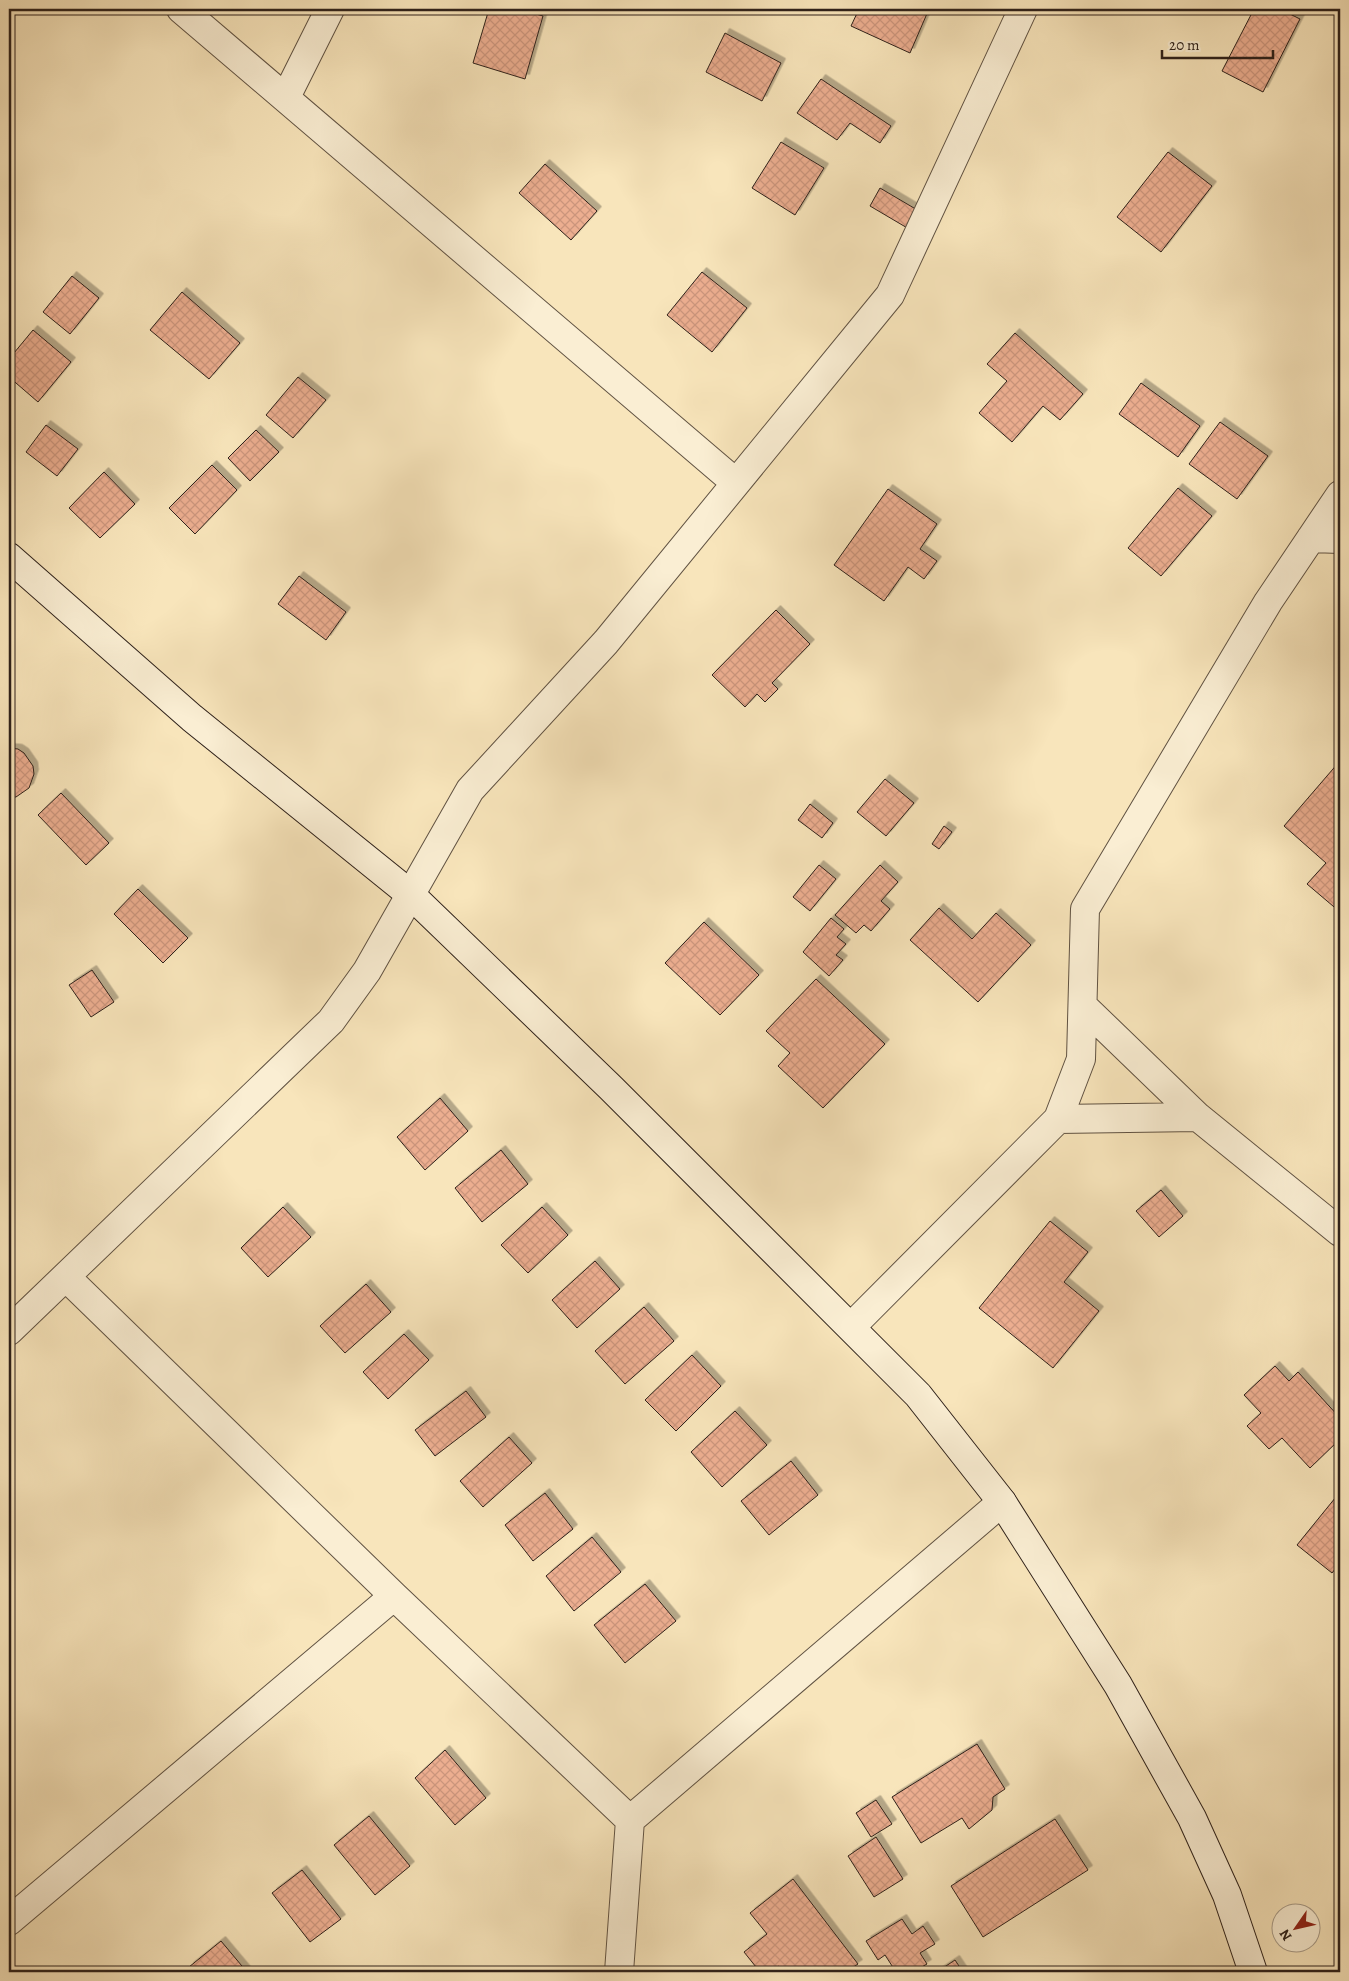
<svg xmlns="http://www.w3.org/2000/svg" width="1349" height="1981" viewBox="0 0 1349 1981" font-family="Alegreya,serif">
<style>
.building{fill:url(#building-cross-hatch);stroke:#2e211a;filter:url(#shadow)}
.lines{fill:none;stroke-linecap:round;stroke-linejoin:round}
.street-casing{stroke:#605242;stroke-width:30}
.secondary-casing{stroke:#2e211a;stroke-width:30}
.street{stroke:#faeed3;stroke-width:28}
.secondary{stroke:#faeed3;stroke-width:28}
</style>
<defs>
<pattern id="building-cross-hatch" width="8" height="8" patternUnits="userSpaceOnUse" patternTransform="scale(1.25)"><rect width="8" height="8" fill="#ecae90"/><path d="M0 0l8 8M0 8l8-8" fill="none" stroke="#cb957c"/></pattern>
<filter id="shadow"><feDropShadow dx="4.5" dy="-4.5" stdDeviation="0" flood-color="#0004"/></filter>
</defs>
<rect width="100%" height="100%" fill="#f8e5bb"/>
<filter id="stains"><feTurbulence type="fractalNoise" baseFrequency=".004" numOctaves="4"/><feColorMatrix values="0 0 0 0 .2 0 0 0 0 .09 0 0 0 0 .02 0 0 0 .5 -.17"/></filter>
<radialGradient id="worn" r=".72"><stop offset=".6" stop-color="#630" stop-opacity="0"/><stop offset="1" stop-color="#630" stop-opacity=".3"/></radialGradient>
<path class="building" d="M489,9H518L543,16L525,79L473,63Z
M859,9H929L910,53L851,26Z
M1254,9H1280L1300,19L1263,92L1222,71Z
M725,33L781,63L762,101L706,72Z
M821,79L891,126L880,143L850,123L837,140L797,113Z
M781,142L824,168L795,215L752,188Z
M1168,152L1212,186L1161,252L1117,217Z
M545,164L597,211L571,240L519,193Z
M880,188L919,211L909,229L870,206Z
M702,272L747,308L712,352L667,315Z
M72,276L99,298L70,334L43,312Z
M182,292L240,343L209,379L150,330Z
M33,330L71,362L38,402L9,377V359Z
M1015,333L1083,394L1060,420L1043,406L1012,442L979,413L1007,381L987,364Z
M298,377L326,400L293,438L266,415Z
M1141,383L1200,426L1178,457L1119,414Z
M1220,422L1268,456L1237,499L1189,464Z
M46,425L78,449L57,476L26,452Z
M256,430L279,452L250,481L228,458Z
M212,465L237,490L195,534L169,508Z
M104,472L135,504L100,538L69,508Z
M1178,488L1212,516L1161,576L1128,548Z
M888,489L937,524L920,549L937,561L924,579L908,567L884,601L834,565Z
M299,576L346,612L326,640L278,604Z
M776,610L810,644L772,683L778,689L765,702L757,694L745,707L712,675Z
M9,748L18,749L24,753L33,766L34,774L29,788L16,797H9Z
M1339,762L1340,764V912L1307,884L1326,863L1284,826Z
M885,779L914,803L886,836L857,812Z
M61,793L109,843L86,865L38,815Z
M810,804L833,823L822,838L798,820Z
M944,826L952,832L939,849L932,844Z
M819,865L836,879L810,911L793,897Z
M880,865L898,882L881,901L890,909L871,931L864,925L856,933L835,915Z
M138,889L188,938L163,963L114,914Z
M939,908L972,939L996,913L1031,945L978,1002L910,940Z
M831,918L844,929L837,937L846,944L836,955L843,960L829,976L803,952Z
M704,922L759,975L720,1015L665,963Z
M92,970L114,1002L91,1017L69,985Z
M816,979L885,1044L823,1108L778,1066L790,1053L766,1031Z
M440,1098L468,1131L425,1170L397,1137Z
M501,1150L528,1184L482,1222L455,1188Z
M1161,1190L1183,1216L1159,1237L1136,1211Z
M283,1207L311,1237L268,1277L241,1248Z
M542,1207L568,1235L528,1273L501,1245Z
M1050,1221L1088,1252L1064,1282L1099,1311L1053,1368L979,1308Z
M595,1261L620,1289L577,1328L552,1300Z
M366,1284L391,1312L345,1353L320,1326Z
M644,1307L674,1341L625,1384L595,1351Z
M404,1334L429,1360L388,1399L363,1372Z
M692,1355L721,1386L676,1431L645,1400Z
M1275,1366L1289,1381L1298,1372L1340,1418V1439L1310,1468L1282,1438L1269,1449L1247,1426L1261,1413L1244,1395Z
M466,1391L486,1417L435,1456L415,1430Z
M735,1411L767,1445L722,1487L691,1452Z
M509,1437L532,1463L483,1507L460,1481Z
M791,1461L818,1495L769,1535L741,1501Z
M1340,1492V1563L1332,1573L1297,1545Z
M545,1493L573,1529L533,1561L505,1525Z
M592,1537L621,1572L574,1611L546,1576Z
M645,1584L676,1621L625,1663L594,1625Z
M977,1744L1005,1789L993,1797L992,1810L969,1829L962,1818L921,1843L892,1797Z
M445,1750L486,1798L455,1825L415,1778Z
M876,1800L892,1824L871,1837L856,1813Z
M369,1816L410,1866L375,1895L334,1845Z
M1055,1819L1088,1870L983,1937L951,1886Z
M876,1837L903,1879L874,1897L848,1856Z
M302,1870L341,1919L310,1942L272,1893Z
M793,1879L858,1964L846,1972H783L779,1966L770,1972H760L744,1952L767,1934L750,1913Z
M902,1919L912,1934L923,1926L935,1944L920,1953L927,1964L913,1972H896L885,1955L878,1960L866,1941Z
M221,1941L247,1972H193L189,1967Z
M955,1960L963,1972H937Z"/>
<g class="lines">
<defs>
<path id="street" d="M181,9L736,483
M286,97L330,9
M1311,538L1340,539
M1083,1006L1198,1117
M1058,1119L1198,1117L1340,1232
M66,1277L394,1596L630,1820L619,1972
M851,1327L1058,1119L1081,1059L1085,909L1268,602L1340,495
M9,1331L331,1021L367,971L470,790L606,642L890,295L1023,9
M630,1820L1002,1502
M9,1921L394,1596"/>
<path id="secondary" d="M9,557L192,718L410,894L611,1088L918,1395L1002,1502L1118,1685L1192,1818L1227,1895L1253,1972"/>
</defs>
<use href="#street" class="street-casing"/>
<use href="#secondary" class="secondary-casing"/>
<use href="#street" class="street"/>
<use href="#secondary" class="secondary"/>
</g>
<rect width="1349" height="1981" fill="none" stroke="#f8e5bb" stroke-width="30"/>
<rect x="10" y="10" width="1329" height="1961" fill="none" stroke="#2e211a" stroke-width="2.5"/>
<rect x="15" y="15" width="1319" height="1951" fill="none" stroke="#2e211a"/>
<g transform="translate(1296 1928) rotate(236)"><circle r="24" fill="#faeed3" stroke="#a89c89"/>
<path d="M0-4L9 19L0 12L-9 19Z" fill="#8f2418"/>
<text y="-8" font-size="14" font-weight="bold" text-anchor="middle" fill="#2e211a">N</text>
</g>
<path d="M1162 50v8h111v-8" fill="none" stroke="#2e211a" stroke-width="2.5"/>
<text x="1169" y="50" font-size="15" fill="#2e211a" stroke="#faeed3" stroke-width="4" paint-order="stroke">20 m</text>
<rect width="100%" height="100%" filter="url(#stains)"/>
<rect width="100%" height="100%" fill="url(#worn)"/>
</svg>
